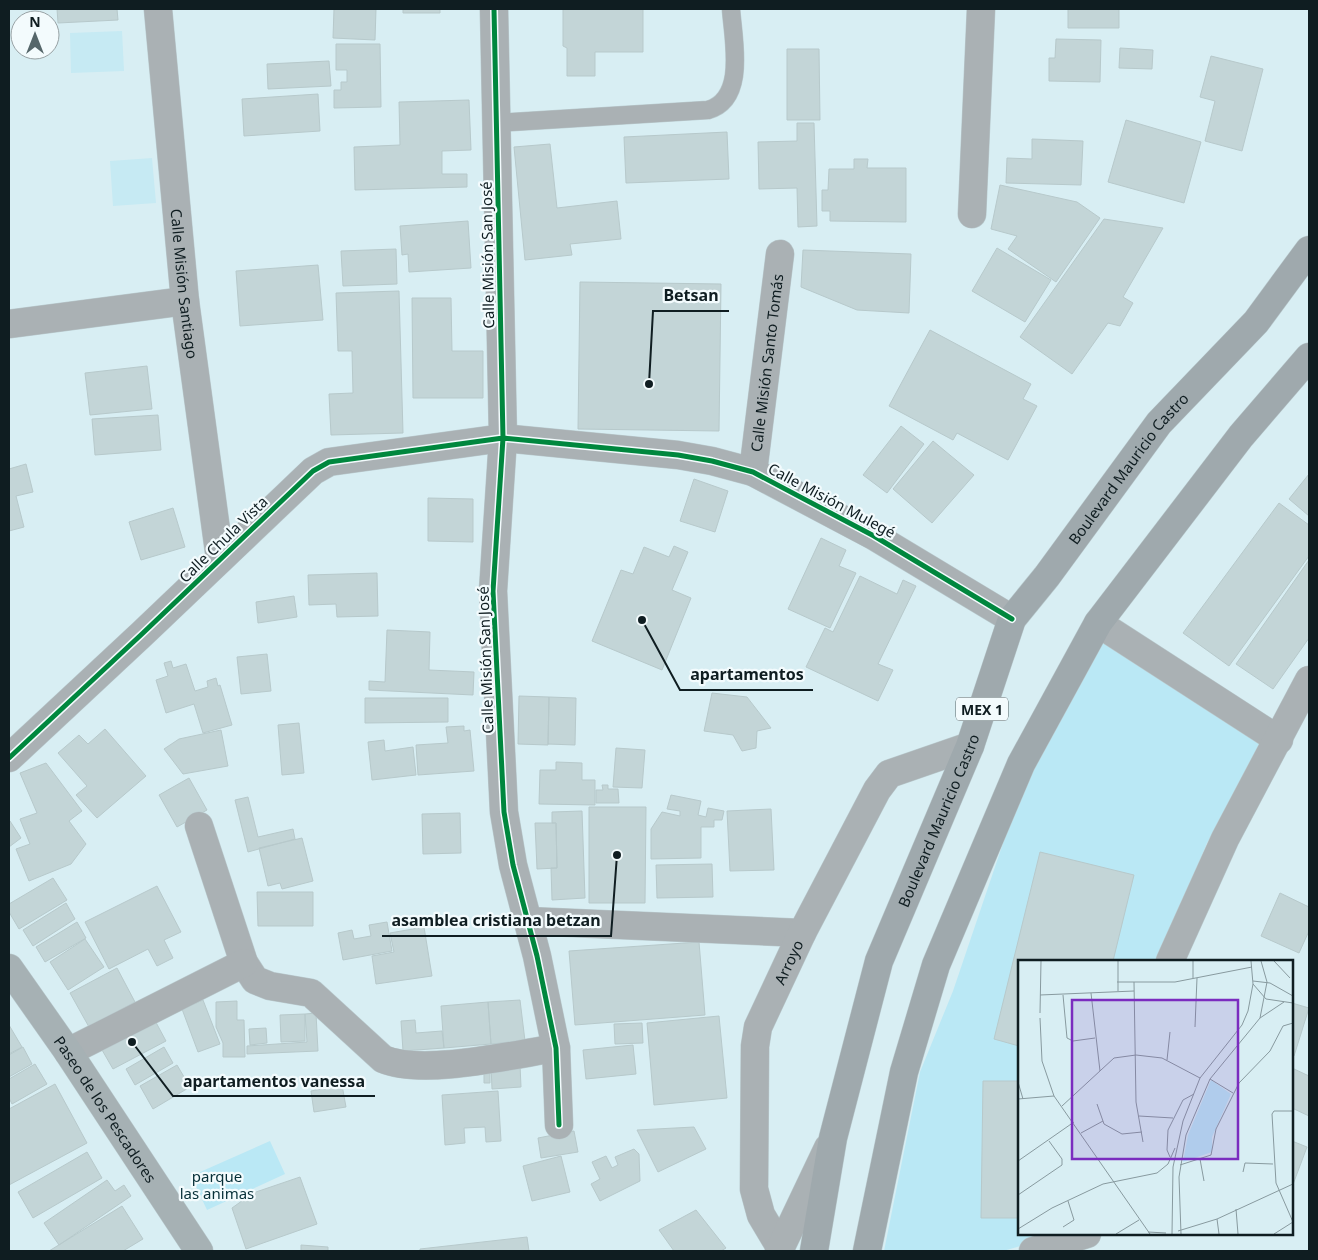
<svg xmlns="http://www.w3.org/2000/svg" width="1318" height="1260" viewBox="0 0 1318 1260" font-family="'Noto Sans',sans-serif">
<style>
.built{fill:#c6eaf3}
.green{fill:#bae8f5}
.building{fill:#c3d5d7;stroke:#b7c9cb}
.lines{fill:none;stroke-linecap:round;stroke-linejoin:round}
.lane-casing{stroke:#bacbcf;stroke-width:19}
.street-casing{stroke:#bacbcf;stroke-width:29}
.secondary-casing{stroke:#bacbcf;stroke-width:29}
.primary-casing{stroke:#bacbcf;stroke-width:29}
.lane{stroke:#aab1b4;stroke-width:18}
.street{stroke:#aab1b4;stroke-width:28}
.secondary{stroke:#a6b1b4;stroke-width:28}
.primary{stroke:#9fa9ad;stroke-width:28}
.cycleway-casing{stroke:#f3fbfd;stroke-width:8}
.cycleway{stroke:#00873e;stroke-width:5}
.labels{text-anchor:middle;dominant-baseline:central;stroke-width:4.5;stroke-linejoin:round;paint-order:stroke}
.shield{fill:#f3fbfd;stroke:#536063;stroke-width:1}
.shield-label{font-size:14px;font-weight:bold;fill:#0f1d21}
.street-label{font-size:15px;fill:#0f1d21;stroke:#f3fbfd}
.park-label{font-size:15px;fill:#062f38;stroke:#f3fbfd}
.inset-road{fill:none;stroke:#889a9f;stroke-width:1}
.view{fill:#7b2cbf;fill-opacity:0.15;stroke:#7b2cbf;stroke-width:2.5}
.inset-edge{fill:none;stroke:#0f1d21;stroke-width:2.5}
.leader{fill:none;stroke:#0f1d21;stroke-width:2}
.callout-dot{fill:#0f1d21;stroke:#f3fbfd;stroke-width:2}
.callout-label{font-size:16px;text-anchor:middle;font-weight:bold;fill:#0f1d21;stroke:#f3fbfd;stroke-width:4.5;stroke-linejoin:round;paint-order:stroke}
</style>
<rect width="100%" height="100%" fill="#d8eef3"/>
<path class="built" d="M122,31L124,71L71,73L70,33Z
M152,158L156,203L113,206L110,161Z"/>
<path class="green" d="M1098,633L1264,744L1207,843L1158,961H1019V1234H1063L1003,1251H884L920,1072L953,991L1019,796Z
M270,1141L285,1174L207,1210L191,1176Z"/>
<path class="building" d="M57,9H117L118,20L58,23Z
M334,9H376L375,40L333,38Z
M403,9H440V13H403Z
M563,9H643V52H595V76H567V48L563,46Z
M1068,9H1119V28H1068Z
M1056,39L1101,40L1100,82L1049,81V58H1055Z
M336,44H380L381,107L334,108V90H341V82H347V70H336Z
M1120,48L1153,50L1152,69L1119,68Z
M787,49H819L820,120H787Z
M1211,56L1263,69L1242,151L1205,141L1215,101L1200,97Z
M329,61L331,86L268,89L267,64Z
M318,94L320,131L244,136L242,99Z
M469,100L471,150L442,151V174H467V187L355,190L354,147L400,145L399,102Z
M1126,120L1201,142L1184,203L1108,182Z
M797,123H814L817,226L798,227L797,188L759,189L758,142L797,141Z
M727,132L729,179L626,183L624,137Z
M1032,139L1083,141L1081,185L1006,183L1007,158L1032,159Z
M550,144L557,208L617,201L621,239L570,244L572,255L525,260L514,147Z
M854,159H868L867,168H906V222L830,221V211H822V190H828L829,169H854Z
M1000,185L1077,202L1100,218L1056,282L1008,249L1017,236L991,229Z
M1104,219L1163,228L1123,297L1133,303L1120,326L1108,323L1072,374L1020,337Z
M468,221L471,268L409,272L408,254L402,255L400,226Z
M997,248L1051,280L1025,322L972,291Z
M396,249L397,284L343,286L341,251Z
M803,250L911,254L909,313L857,310L801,287Z
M318,265L323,320L240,326L236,271Z
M580,282L721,284L719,431L578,429Z
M399,291L403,433L331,435L329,394L353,393L352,351H338L336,293Z
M412,298H451L452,351H483V398H413Z
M930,330L1031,384L1023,399L1037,406L1008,460L957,433L953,440L889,406Z
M147,366L152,409L90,415L85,373Z
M158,415L161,450L95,455L92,419Z
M901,426L924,444L887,493L863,475Z
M933,441L974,475L932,523L893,489Z
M26,464L33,492L16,496L24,527L9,531V469Z
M1309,474V516L1289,499Z
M694,479L728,491L715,532L680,521Z
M428,498L473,499V542L428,541Z
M1279,503L1309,525V556L1229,666L1183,633Z
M173,508L185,547L141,560L129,522Z
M821,538L846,550L839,566L856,573L830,628L788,609Z
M674,546L688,552L672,590L691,598L662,670L592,641L621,570L633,574L644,547L669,557Z
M1309,560V638L1273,689L1236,664Z
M377,573L378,616L337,617L336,604L309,605L308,575Z
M860,576L897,594L903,580L916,586L878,664L893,670L878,701L806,667L825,628L833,632Z
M294,596L297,617L258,623L256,602Z
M387,630L430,632L429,670L474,672L473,695L369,690V681L385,682Z
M267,654L271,691L241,694L237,657Z
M171,661L173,668L186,664L195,691L208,687L207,681L216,678L218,686L220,685L232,725L203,733L194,704L166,713L156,680L168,676L164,663Z
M712,693L747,697L771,728L757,731L756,748L742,751L733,735L704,731Z
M519,696L549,697L548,745L518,744Z
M549,697L576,698L575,745L548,744Z
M365,698H448V722L365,723Z
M299,723L304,773L282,775L278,725Z
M464,726V731L470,730L474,771L418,775L416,745L448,743L446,727Z
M105,729L146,776L97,818L76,795L87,786L58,753L79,735L88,744Z
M221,730L228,766L183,774L164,749L179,739Z
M384,740L385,751L413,747L416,775L372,780L368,742Z
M616,748L645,750L642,788L613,787Z
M556,762L582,763V780H595V805L539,804L540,770H556Z
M46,763L82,811L69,821L86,844L71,864L29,881L16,849L30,844L20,819L37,813L20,773Z
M189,778L207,810L177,827L159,795Z
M602,785H608V789H618L619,803H596V790H603Z
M671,795L701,801L698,815L706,817L708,808L724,811L722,820H714V827H701V858L651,859V829L662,812L680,816V811L667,809Z
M248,797L258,837L293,829L295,839L248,852L235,800Z
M589,807H646L645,903H589Z
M771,809L774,870L730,871L727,811Z
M582,811L585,898L552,900L551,868H557L556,823H552V812Z
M460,813L461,853L423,854L422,814Z
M10,821L21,838L9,847V822Z
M535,823H556L557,868L537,869Z
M302,838L313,881L282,889L280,883L268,886L259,848Z
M1040,852L1134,875L1113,961H1019V1046L994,1039Z
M712,864L713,897L657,898L656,865Z
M53,878L67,900L19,929L9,912V904Z
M157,886L181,932L164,940L173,958L157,966L148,949L109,969L85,922Z
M257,892H313V926H258Z
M1280,893L1309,907V931L1299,953L1261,936Z
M66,903L75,919L33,946L23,930Z
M77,922L86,938L45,962L36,947Z
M387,922L392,951L343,960L338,933L352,930L354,939L371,936L369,925Z
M424,927L432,976L376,984L372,956L394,952L390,933Z
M85,939L104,967L68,990L50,962Z
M699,942L705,1015L575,1025L569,951Z
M117,968L135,1002L89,1027L70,993Z
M203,1000L220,1044L198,1052L182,1009Z
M520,1000L525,1041L491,1044L488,1002Z
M237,1001V1020H244L245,1057H223V1043L216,1027V1002Z
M488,1002L491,1044L444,1048L441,1006Z
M1292,1003L1309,1008L1294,1056H1292Z
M316,1013L318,1051L247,1054V1046L307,1042L305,1014Z
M305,1014V1041L281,1042L280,1015Z
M152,1015L166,1041L113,1069L98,1043Z
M719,1016L727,1098L654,1105L647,1023Z
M415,1020L416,1033L442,1031L444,1048L403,1051L401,1021Z
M642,1023L643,1043L615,1044L614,1024Z
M9,1025L22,1047L9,1054Z
M266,1028L267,1043L250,1045L249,1029Z
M633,1045L636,1074L586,1079L583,1050Z
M23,1047L32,1064L9,1077V1055Z
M164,1047L173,1063L135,1085L126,1069Z
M35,1064L47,1084L12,1104L9,1098V1079Z
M177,1065L190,1087L153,1109L140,1086Z
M520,1065L521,1087L492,1089L491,1066Z
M1292,1068L1309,1076V1116L1292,1108Z
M484,1069H490V1083H484Z
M983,1081H1019V1218H981Z
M55,1084L87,1143L9,1185V1109Z
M342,1085L346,1107L314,1112L311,1091Z
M498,1091L501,1141L486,1142L485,1127L464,1128L465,1143L445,1145L442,1095Z
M694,1127L706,1149L658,1172L637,1130Z
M574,1131L578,1152L541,1158L538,1138Z
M1292,1141L1307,1147L1292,1187Z
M634,1149L639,1154L640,1181L600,1201L591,1184L600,1179L592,1162L606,1156L612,1168L618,1165L615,1157Z
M87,1152L102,1178L33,1218L18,1192Z
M561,1156L570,1192L532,1201L523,1166Z
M300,1177L317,1224L246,1249L232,1208L253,1193Z
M107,1180L115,1191L124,1185L131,1196L59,1245L44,1223Z
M122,1206L143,1239L123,1251H49Z
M696,1210L726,1248L721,1251H674L659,1230Z
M527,1237L529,1251H420V1249Z
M301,1245L328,1247V1251H301Z"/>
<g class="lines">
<defs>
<path id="lane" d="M497,123L708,110C747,99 733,39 731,9"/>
<g id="street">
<path id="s1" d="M158,9L185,301L220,559"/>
<path d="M494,9L503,438L493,591L504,812L513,865L537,956L556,1048L559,1125"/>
<path d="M972,214L981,9"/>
<path d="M9,324L185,301"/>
<path id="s2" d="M753,472L780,254"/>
<path d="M1098,623L1279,740"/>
<path d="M9,758L143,633L313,471L329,462L503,438L678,455L712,461L753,472L874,536L1012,619"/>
<path d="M199,826L244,963L255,980L270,986L311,993L383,1059C423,1076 511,1055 556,1048"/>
<path d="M528,921L802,933"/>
<path d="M1170,961L1225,839L1309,680"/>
<path d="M68,1052L244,963"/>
<path id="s3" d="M780,1247L761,1215L754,1189L755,1046L758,1027L802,933L877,790L889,774L970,746"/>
<path d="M779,1251L828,1148"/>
<path d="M1033,1251L1087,1234"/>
</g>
<g id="secondary">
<path id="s4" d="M9,968L68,1052L199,1251"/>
</g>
<g id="primary">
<path id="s5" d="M814,1251L833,1138L879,961L970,746L1012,619L1047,576L1159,423L1256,322L1309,250"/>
<path d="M867,1251L904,1072L936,965L1021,764L1098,623L1241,436L1309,357"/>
</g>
</defs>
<use href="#lane" class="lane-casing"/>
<use href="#street" class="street-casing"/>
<use href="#secondary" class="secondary-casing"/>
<use href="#primary" class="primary-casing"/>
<use href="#lane" class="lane"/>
<use href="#street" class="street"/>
<use href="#secondary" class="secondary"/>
<use href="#primary" class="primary"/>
<defs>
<path id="cycleway" d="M494,9L503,438L493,591L504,812L513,865L537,956L556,1048L559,1125
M9,758L143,633L313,471L329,462L503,438L678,455L712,461L753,472L874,536L1012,619"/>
</defs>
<use href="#cycleway" class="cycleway-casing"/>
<use href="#cycleway" class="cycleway"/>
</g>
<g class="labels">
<rect class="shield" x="956" y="697.5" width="52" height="23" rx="4"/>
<g class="shield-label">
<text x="982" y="709">MEX 1</text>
</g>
<g class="street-label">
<text transform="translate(487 255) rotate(-91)">Calle Misión San José</text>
<text stroke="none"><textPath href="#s1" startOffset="276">Calle Misión Santiago</textPath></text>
<text stroke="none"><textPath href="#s2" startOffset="110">Calle Misión Santo Tomás</textPath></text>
<text stroke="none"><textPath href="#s5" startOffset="855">Boulevard Mauricio Castro</textPath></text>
<text transform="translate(832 500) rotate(28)">Calle Misión Mulegé</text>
<text transform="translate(223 539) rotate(-44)">Calle Chula Vista</text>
<text transform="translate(485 660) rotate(-92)">Calle Misión San José</text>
<text stroke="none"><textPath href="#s5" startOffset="450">Boulevard Mauricio Castro</textPath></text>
<text stroke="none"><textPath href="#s3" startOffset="298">Arroyo</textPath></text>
<text stroke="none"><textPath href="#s4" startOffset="171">Paseo de los Pescadores</textPath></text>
</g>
<g class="park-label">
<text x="217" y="1176">parque<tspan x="217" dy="17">las animas</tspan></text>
</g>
</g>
<g transform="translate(1018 960)">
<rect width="275" height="275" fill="#d8eef3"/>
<path d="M193,120L213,134L194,177V192L165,202L170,175Z" fill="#bae8f5"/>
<path class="inset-road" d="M256,1L272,18M175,18V1M235,21L252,23L275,36M99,22H157L234,7M116,22L118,142L125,182M235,24L248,39L275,43M100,31V1M73,33L82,111M22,35L116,31M45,35L49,78L55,81L77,78M22,53L23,1M22,58L24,101L36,136L132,274M242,58L266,42M177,67L179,18M149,100L152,72M192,119L215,133M0,122L5,139M0,139L36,136M79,144L86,164L104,174L124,172M44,146L96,98L118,95L144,98L182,118M121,156L155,158M63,173L85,161M152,197L149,190L150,170L165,140L176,134M182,199L186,221M0,201L56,162M162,205L193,195L198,169L221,123L252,91L265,66L275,63M225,212L227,203L255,204M0,235L44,205V199L31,181M218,249L220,274M199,259L201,274M275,262L258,223L254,154L256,151H275M45,267L56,260L50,241M0,269L34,248L85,224L139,213L150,204L157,188M160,271L199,259L275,224M130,272L148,273M98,274L121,260M154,274L155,207L165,161L182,118L224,65L230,51L235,24L233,1M163,274L161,217L168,175L192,119L242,58L249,22L243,1M256,274L275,262"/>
<path class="view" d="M54,40H220V199H54Z"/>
<rect width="275" height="275" class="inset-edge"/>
</g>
<path class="leader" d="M649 384L653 311H729M642 620L680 690H813M617 855L611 936H382M132 1042L173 1096H375"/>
<g class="callout-dot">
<circle cx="649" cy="384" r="5"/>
<circle cx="642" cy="620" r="5"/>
<circle cx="617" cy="855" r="5"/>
<circle cx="132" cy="1042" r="5"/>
</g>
<g class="callout-label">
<text x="691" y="301">Betsan</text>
<text x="747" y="680">apartamentos</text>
<text x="496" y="926">asamblea cristiana betzan</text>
<text x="274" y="1087">apartamentos vanessa</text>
</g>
<rect width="1318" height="1260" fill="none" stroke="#0f1d21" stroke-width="20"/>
<g transform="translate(35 35)"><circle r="24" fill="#f3fbfd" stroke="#98a2a5"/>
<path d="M0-4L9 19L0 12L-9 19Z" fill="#55666a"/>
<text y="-8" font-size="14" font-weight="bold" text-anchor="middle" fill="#0f1d21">N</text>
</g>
</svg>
